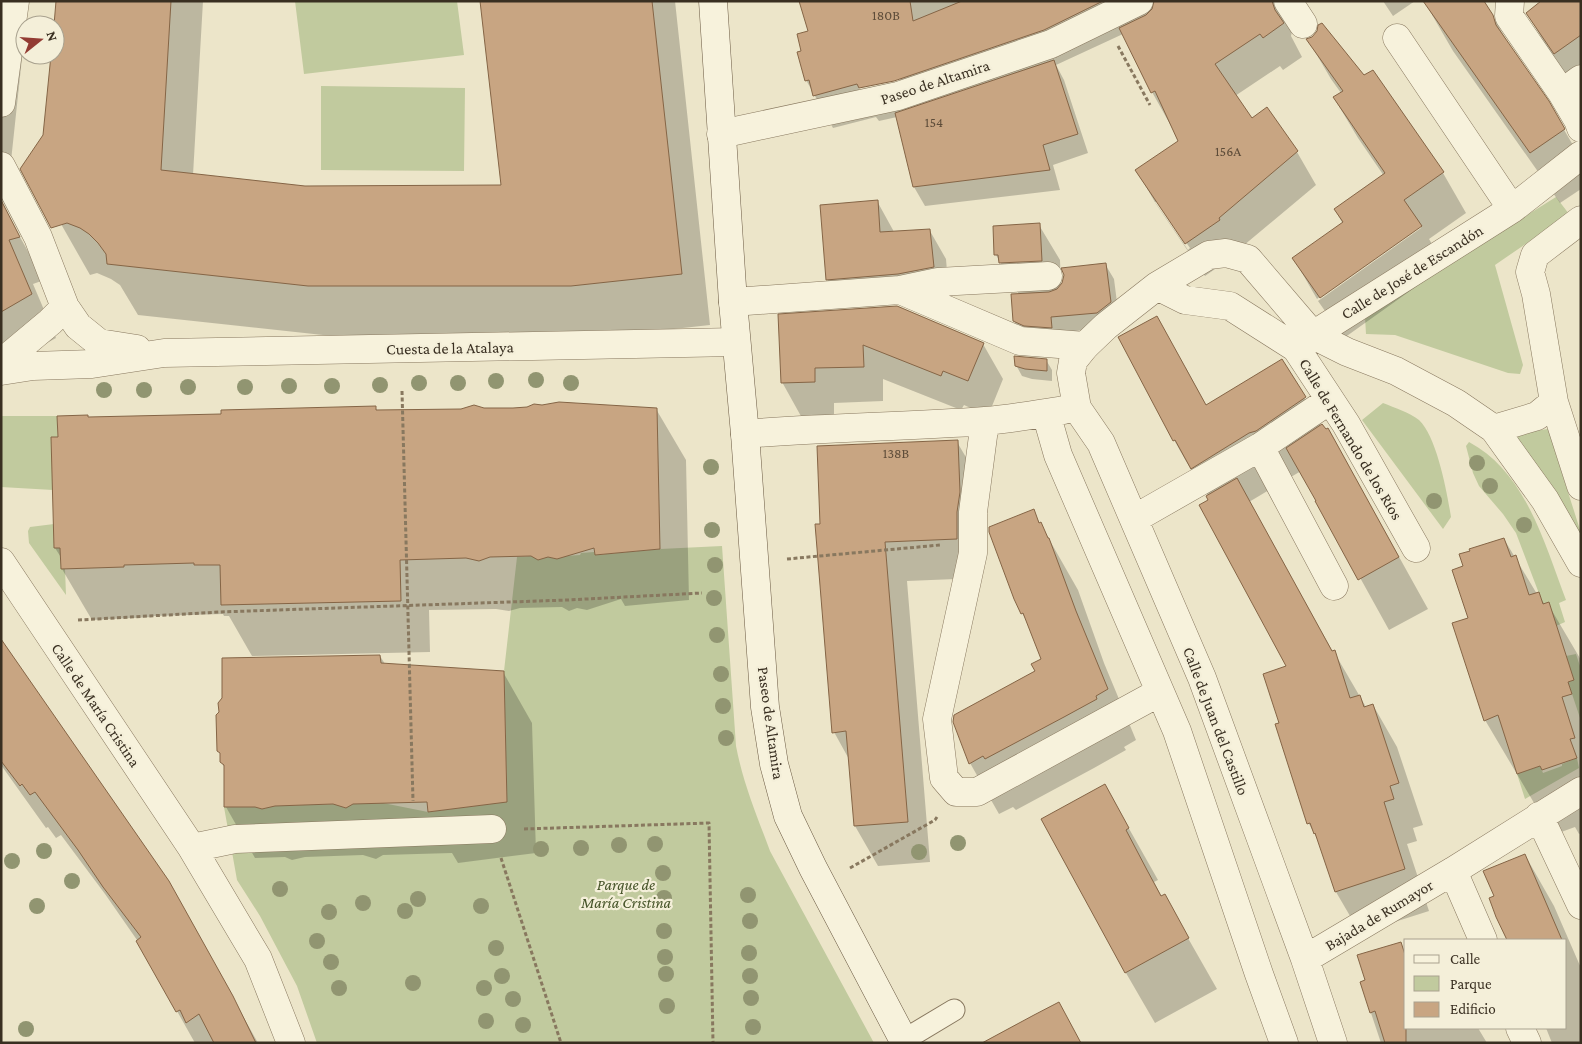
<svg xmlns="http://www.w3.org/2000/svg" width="1582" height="1044" viewBox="0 0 1582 1044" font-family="'Crimson Pro',serif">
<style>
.green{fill:#c1ca9e}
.shadow{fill:#0003;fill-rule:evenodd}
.building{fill:#c8a582;stroke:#856546}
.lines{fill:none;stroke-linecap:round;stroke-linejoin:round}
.service-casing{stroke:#88785f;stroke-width:23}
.pedestrian-casing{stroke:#88785f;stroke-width:29}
.minor-casing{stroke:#88785f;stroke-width:29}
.secondary-casing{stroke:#6a5942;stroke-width:29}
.path{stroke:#88785f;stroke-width:3;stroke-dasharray:4 2.5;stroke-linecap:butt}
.service{stroke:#f7f2dc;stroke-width:21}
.pedestrian{stroke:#f7f2dc;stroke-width:28}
.minor{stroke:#f7f2dc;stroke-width:28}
.secondary{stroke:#f7f2dc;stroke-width:28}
.tree{fill:#919571}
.labels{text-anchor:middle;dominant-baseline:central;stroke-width:4.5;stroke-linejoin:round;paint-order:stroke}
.number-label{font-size:14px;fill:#5d4c39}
.street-label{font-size:16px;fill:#392f21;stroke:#f4efd9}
.park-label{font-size:16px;font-style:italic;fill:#465429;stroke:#f4efd9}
</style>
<rect width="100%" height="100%" fill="#ece5c9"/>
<path class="green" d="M295,1H457L464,55L304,74Z
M321,86L465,88L464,171L321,170Z
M1556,197L1569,214L1495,265L1523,365L1520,374L1508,373L1395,335L1366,334L1365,317Z
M1383,403C1395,408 1409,412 1419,420C1437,437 1447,492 1451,517L1443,529L1362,420Z
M1,416H57L58,437L53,490L1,487Z
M1548,429L1581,533V544L1514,434Z
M1469,442C1526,472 1545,545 1566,600L1559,603L1565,622L1556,626L1543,604L1516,533L1503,514L1479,486L1473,473L1466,446Z
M54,524L60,536H54V548H60L61,569H65L66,595L29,543L28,531L30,527Z
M722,546L736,746C743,783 757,816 770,851L874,1043H317L297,986L260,916L237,880L224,807H256L264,809L272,806L336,804L345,808L353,804L383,803L428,812L490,804L491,803L507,802L504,671L517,557L532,556L540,559L547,556L556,559L565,556L580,555L581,553L594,552L595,555L660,549Z
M1576,654L1581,669V721L1568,682L1573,680L1566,656Z
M1577,758L1579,768L1525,799L1517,774L1540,766L1543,773L1562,766V764Z"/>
<path class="shadow" d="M1,1L15,14L25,30L11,161L1,159Z
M58,1H203L193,175L305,187H503L481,1H675L710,325L601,337L332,336L138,315L120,285L111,279L97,273L90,275L61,224L50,127L52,55H55Z
M800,1H1279L1293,27L1291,36L1302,57L1283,70L1280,66L1235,96L1251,120L1297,152L1316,185L1237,251L1238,253L1205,276L1156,204L1137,171L1180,142L1152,92L1123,34L1056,65L1064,80L1088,153L1053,165L1060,190L925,206L914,187L897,117L879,121L876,117L833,128L806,80L803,51L810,32ZM900,78V81L859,90V87ZM1155,202H1158L1190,248L1188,250Z
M1383,1H1415L1393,16Z
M1424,1L1492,15L1515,55L1548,102L1581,159V189L1560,203L1453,51Z
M1581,1V99L1557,64L1527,13Z
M1313,38L1364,77L1373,71L1443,173L1466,213L1429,239L1445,266L1344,338L1318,301L1421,228V225L1317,299L1294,259L1343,224L1335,210L1384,176L1358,138L1334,98L1341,93L1331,79L1308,40Z
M877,201L893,230L894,233L930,231L946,259L949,295L915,303L843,308L827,279Z
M1,203L44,280L33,284L56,338L22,357L1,365Z
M1039,225L1060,260L1061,288L1105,264L1114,279L1119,318L1106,328L1023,336L1014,321L1019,294L996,255Z
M780,316L983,344L1003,379L988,416L964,405L961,410L883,379V401L834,403V417L802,418L782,382Z
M1046,360L1052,370V381L1032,379L1022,376L1016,365Z
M1282,361L1321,426L1325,431L1328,429L1428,609L1389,630L1301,471L1249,502L1333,652H1334L1366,707L1373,705L1397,747L1423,825L1413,828L1417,841L1407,844L1429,911L1360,933L1336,892L1320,844L1309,824L1276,725L1281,724L1288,667L1208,496L1205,490L1203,491L1174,440L1186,368L1207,407Z
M375,407L378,412L484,410L656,409L686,460L689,600L625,606L621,599L587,610L577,608L569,611L562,607L520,608L509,611L496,609L429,610L430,652L252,656L229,616H224L223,614L153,616V617L92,620L62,569V559L55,548L59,438L88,418L222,415Z
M957,442L980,481V578L907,581L930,862L878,866L855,826L850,761L834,732L822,526Z
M1033,511L1078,590L1104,663L1136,740L1124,747L1126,750L1094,768L1016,810L1013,807L999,814L970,763L954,722L1037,672L1043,660L1030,627L1022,613Z
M1504,539L1537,594H1538L1545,605L1548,604L1581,660V833L1579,834L1575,827L1553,835L1485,720L1470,619L1464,567Z
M1,642L193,926L258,1043H195L137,940L105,894L61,835L56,838L48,827L46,828L1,765Z
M380,656L385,664L503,672L532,723L536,853L458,863L452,853L383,855L376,859L363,855L305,857L292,860L285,857L255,858L226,807L225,768L221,762V755L218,750Z
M1105,786L1158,880L1154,882L1162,897L1164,896L1217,989L1155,1023L1126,973Z
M1525,855L1554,906L1581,968V1043H1552L1546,1028H1566V940H1509L1490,899L1495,897Z
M1400,943L1406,953V1028H1478L1487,1043H1381L1361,983L1366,981Z"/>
<path class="building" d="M56,1H171L161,170L305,186L501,185L480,1H652L682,274L571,286H308L107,264L106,254L98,243L89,234L80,228L67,223L51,228L20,169L43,135L51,55H55L54,25Z
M799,1H910L913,21L962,1H1103L1044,30L894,81L859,88L857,84L813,96L809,80L805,81L797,52L801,51L797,34L808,31Z
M1154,1H1272L1275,10L1284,23L1263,38L1260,34L1215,64L1252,118L1267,107L1298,151L1219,218L1220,220L1185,244L1135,170L1178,141L1155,91L1151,93L1119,28L1146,15L1152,9Z
M1423,1H1484L1493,15L1496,25L1549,101L1565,129L1530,153Z
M1541,1H1581V35L1554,54L1526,13Z
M1322,23L1364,75L1373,70L1444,172L1404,200L1422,226L1320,298L1292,258L1343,222L1334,209L1385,173L1333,97L1343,91L1306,39L1312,37L1317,31L1318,25Z
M1054,60L1078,134L1043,145L1050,170L913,187L895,113Z
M1,200L20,237L9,240L32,294L1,312Z
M878,200L880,232L930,229L934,267L898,274L826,280L820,205Z
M1040,223L1042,261L999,263L998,255H994L993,226Z
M1106,263L1111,302L1097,313L1051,317L1052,328L1024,326L1013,321L1011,294L1049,292L1057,289L1062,283L1064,275L1061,268Z
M897,306L984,343L968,381L943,371L941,376L863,345L864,367L815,368V382L781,383L778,314Z
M1157,316L1206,405L1282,359L1306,397L1256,431L1249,433L1191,469L1175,440L1173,441L1118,337Z
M1014,356L1047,359V371L1025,369L1015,366Z
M559,402L657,408L660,549L595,555L594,548L557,559L548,557L538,560L531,556L490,557L479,561L466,558L400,560L401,601L221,605L220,565H194V563L124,565V567L61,569L60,548H54L51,437H58L57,416L88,415V417L221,414V410L376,406V410L461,409L474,405L484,408H513L527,407L534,404L542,405Z
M1322,424L1326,429L1328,428L1399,557L1358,580L1315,501H1316L1286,448Z
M958,440L960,492L957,512V539L885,542L908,822L854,826L846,731L832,733L815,524H820L817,446Z
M1237,478L1332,651L1335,650L1350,698L1360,695L1364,707L1373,704L1399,783L1390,786L1394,799L1384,802L1405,869L1335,892L1315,833L1314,834L1310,823L1307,824L1275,724L1279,723L1263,674L1286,666L1199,505L1208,500L1206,496Z
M1034,509L1039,523L1041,522L1048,538H1049L1076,611L1108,689L1096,696L1097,699L1064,717L985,759L983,756L969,764L953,722L954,715L1035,671L1031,664L1041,659L1023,613L1021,614L1014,599L989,532V527Z
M1504,538L1511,557L1516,555L1529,595L1539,592L1543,604L1549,602L1574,680L1568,682L1572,694L1562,697L1575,738L1570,739L1577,758L1542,770L1540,766L1517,774L1498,715L1484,721L1452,623L1468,618L1452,570L1463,566L1459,554L1470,551L1469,549Z
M1,639L169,881L233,996L256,1043H214L199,1014L186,1023L180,1010L176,1012L136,941L141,937L103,887L78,850L35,792L30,795L22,784L20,786L1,761Z
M380,655L381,663L504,671L507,802L428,812L427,802L353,804L346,808L333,804L275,806L262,809L255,807H224V765L220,762V753L217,751L216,715L219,712L218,703L222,698V658Z
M1105,784L1129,828L1126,830L1147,870L1161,896L1165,894L1189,938L1125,973L1041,819Z
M1525,854L1562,940H1507L1496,917L1489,898L1494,896L1483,871Z
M1401,942L1406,958V1043H1385L1375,1011L1370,1013L1360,982L1365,980L1357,955Z
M1059,1002L1081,1043H982L1034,1015Z"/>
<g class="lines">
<defs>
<path id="service" d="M904,1040L954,1010"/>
<path id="pedestrian" d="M900,290L938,282L1048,276
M733,302L900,290L1020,341L1085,346"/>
<path id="minor" d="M1288,1L1303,24
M1510,1L1509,16L1562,93L1578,120L1581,128
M1397,38L1512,209
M1562,93L1581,79
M1,103L15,1
M721,134L898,96L1051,44L1139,1
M1,166L38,237L65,307L78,326L99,343L137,349
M1581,220L1535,255L1530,272L1536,294L1554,402L1581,486
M1157,286L1185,300L1230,306L1296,348L1346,424L1416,548
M1313,335L1512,209L1581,155
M1,363L50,322L65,307
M1,371L33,366L92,364L164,353L736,342
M1046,413L1058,455L1177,731L1259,974L1284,1043
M985,421L973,512V553L937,719L944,778L956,792H977L1160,692
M1494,429L1545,500L1581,563
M745,434C825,427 905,427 985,421C1011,419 1037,414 1064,410
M1260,447L1334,586
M1134,519L1260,447L1330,400
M1,562L192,848L258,959L291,1043
M1539,816L1581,905
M192,848L235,839L492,829
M1453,871L1483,940
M1305,959L1453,871L1581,791
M1520,1028L1527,1043
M1333,1043L1305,959L1202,678L1101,443L1077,408L1071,373L1073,361L1085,346L1106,326L1157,286L1209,255L1226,253L1248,259L1313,335L1347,352L1396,371L1456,403L1494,429L1537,416L1554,402"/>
<path id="secondary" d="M713,1L733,302L745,434L765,707L774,764L788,816L813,868L905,1043"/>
</defs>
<use href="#service" class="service-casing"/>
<use href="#pedestrian" class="pedestrian-casing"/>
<use href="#minor" class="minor-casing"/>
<use href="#secondary" class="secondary-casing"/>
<path class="path" d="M1118,46L1150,105
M402,391L413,801
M787,559L940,545
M78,620L220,612L567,600L702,593
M524,829L709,823L713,1043
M501,858L561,1043
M850,868L935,820L937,817"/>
<use href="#service" class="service"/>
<use href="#pedestrian" class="pedestrian"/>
<use href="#minor" class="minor"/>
<use href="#secondary" class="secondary"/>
</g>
<g class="tree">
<circle cx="536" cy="380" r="8"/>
<circle cx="496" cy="381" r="8"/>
<circle cx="419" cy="383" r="8"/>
<circle cx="458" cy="383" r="8"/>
<circle cx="571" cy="383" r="8"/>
<circle cx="380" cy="385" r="8"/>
<circle cx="289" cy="386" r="8"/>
<circle cx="332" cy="386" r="8"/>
<circle cx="188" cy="387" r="8"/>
<circle cx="245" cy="387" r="8"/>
<circle cx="104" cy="390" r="8"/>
<circle cx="144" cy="390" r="8"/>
<circle cx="1477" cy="463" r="8"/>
<circle cx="711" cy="467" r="8"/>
<circle cx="1490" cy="486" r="8"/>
<circle cx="1434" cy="501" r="8"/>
<circle cx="1524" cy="525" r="8"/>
<circle cx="712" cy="530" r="8"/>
<circle cx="715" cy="565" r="8"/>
<circle cx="714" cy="598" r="8"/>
<circle cx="717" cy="635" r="8"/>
<circle cx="721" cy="674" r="8"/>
<circle cx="723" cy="706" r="8"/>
<circle cx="726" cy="738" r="8"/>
<circle cx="958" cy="843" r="8"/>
<circle cx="655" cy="844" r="8"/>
<circle cx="619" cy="845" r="8"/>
<circle cx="581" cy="848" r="8"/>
<circle cx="541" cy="849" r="8"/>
<circle cx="44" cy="851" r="8"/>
<circle cx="919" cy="852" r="8"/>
<circle cx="12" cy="861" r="8"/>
<circle cx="663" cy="873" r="8"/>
<circle cx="72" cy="881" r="8"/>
<circle cx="280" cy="889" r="8"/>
<circle cx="748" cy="895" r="8"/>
<circle cx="664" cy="898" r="8"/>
<circle cx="418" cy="899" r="8"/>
<circle cx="363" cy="903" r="8"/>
<circle cx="37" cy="906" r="8"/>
<circle cx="481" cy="906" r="8"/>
<circle cx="405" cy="911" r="8"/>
<circle cx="329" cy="912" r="8"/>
<circle cx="750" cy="921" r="8"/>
<circle cx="664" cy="931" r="8"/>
<circle cx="317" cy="941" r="8"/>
<circle cx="496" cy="948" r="8"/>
<circle cx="749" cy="953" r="8"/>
<circle cx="665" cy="957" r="8"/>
<circle cx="331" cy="962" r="8"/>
<circle cx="666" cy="974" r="8"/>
<circle cx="502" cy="976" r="8"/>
<circle cx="750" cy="976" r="8"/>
<circle cx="413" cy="983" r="8"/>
<circle cx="339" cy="988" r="8"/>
<circle cx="484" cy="988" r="8"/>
<circle cx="751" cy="998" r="8"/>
<circle cx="513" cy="999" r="8"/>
<circle cx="667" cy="1006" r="8"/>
<circle cx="486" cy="1021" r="8"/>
<circle cx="523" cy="1025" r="8"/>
<circle cx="753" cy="1027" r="8"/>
<circle cx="26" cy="1029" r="8"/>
</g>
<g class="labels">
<g class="number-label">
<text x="886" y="15">180B</text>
<text x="934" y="122">154</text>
<text x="1228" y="151">156A</text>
<text x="896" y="453">138B</text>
</g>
<g class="street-label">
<text transform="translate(935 82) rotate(-18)">Paseo de Altamira</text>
<text transform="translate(1412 272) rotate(-32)">Calle de José de Escandón</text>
<text transform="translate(450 348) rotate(-1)">Cuesta de la Atalaya</text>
<text transform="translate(1351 439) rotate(59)">Calle de Fernando de los Ríos</text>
<text transform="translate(96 705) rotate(56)">Calle de María Cristina</text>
<text transform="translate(1216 721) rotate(69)">Calle de Juan del Castillo</text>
<text transform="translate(771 723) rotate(82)">Paseo de Altamira</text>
<text transform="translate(1379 915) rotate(-31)">Bajada de Rumayor</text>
</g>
<g class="park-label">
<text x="626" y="884">Parque de<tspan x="626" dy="18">María Cristina</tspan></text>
</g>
</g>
<rect width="1582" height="1044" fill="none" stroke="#392f21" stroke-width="5"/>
<rect x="1404" y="939" width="162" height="90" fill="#f4efd9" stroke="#a9a28f"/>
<rect x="1414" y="955" width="25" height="8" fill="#f7f2dc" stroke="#a9a28f"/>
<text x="1450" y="964" font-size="15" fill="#392f21">Calle</text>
<rect x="1414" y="976" width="25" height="15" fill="#c1ca9e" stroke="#a9a28f"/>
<text x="1450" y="989" font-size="15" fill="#392f21">Parque</text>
<rect x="1414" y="1002" width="25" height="15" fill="#c8a582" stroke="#a9a28f"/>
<text x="1450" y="1014" font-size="15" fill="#392f21">Edificio</text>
<g transform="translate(40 40) rotate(73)"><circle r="24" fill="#f4efd9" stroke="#a9a28f"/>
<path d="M0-4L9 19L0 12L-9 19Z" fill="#933b33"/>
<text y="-8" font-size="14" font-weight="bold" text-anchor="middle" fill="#392f21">N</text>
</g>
</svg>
